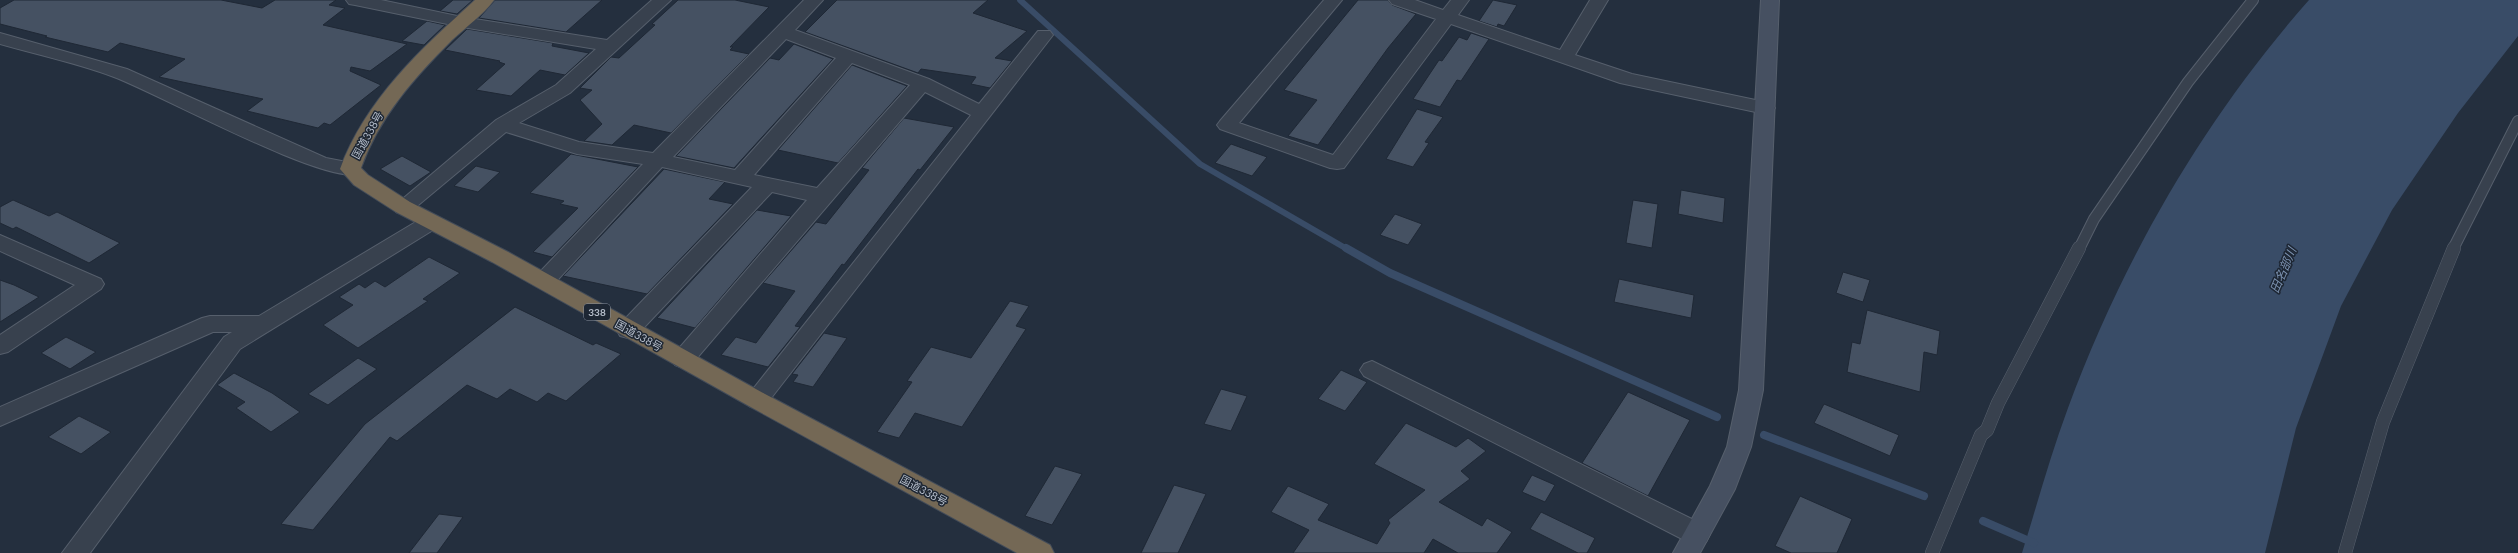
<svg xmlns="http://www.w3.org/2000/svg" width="2518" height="553" viewBox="0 0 2518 553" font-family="Lato,'Noto Sans JP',sans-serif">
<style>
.water{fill:#394c67}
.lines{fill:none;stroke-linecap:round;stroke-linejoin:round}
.stream-far1{stroke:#394c67;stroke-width:6}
.stream{stroke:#394c67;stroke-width:8}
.building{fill:#455162;stroke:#1f2835}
.lane-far1-casing{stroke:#565f6c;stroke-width:12}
.lane-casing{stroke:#565f6c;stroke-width:14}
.street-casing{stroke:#565f6c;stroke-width:2}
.secondary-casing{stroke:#565f6c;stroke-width:2}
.highway-casing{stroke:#434c59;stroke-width:2}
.lane-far1{stroke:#38414e;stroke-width:10}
.lane{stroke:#38414e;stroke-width:13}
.street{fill:#38414e;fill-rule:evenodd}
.secondary{fill:#465061;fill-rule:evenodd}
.highway{fill:#746855;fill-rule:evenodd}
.labels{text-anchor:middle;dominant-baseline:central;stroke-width:3;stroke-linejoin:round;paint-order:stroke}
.shield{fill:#1d2633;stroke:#878f9c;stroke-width:1}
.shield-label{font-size:10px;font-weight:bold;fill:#b4bcc9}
.street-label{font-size:11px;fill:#b4bcc9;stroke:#1d2633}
.water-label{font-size:12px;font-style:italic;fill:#7c92b1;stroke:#1d2633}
</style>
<rect width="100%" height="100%" fill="#242f3e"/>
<path class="water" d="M2309,0H2518V36L2458,113L2392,210L2341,306L2296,428L2265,553H2022C2037,505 2050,456 2068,408C2123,259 2204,119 2309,0Z"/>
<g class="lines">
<path class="stream-far1" d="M1020,0L1200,164L1347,249"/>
<path class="stream" d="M1346,248L1390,273L1717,417
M1764,435L1924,496
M1983,521L2034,543"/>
</g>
<path class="building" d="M14,0H221L262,8L275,0H336L329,5L345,8L323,25L407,44L370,71L351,67L350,71L381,85L330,125L324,123L318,128L247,111L263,99L159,77L185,59L120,43L108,52L45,37L47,36L0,24V8Z
M453,0H473L457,14L440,11Z
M495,0H602L566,32L479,18Z
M678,0H735L769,7L730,47H733L730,50L749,54L671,133L634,125L612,145L584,141L602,124L580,100L592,90L580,88L611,57L619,58L655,25L652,24Z
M837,0H988L973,13L1027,31L995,58L1012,61L990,88L971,84L976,77L921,69L918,73L805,32Z
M1358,0H1388L1392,5L1416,14L1388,48L1318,145L1288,136L1317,100L1284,90Z
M1493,0L1517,5L1504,26L1498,24L1497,27L1479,21Z
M427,21L445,25L424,45L402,41Z
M467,29L553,43L552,46L589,53L565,75L540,70L511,96L476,90L505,64L499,62L500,61L445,50Z
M1471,33L1489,39L1461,81L1457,80L1440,107L1413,99L1439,60L1442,61L1459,37L1467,40Z
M794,44L833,59L734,168L676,156L770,58L779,60Z
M852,65L907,86L838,163L778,150Z
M1417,109L1443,117L1425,142L1429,143L1413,167L1386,159Z
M904,118L954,127L920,170L918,169L844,265L842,264L795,326L800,327L768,367L721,355L736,337L756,343L795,291L763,283L816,222L826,224L869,170L862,168Z
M1231,144L1267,157L1252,176L1215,163Z
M571,154L638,167L552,257L533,252L578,208L560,204L564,201L530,193Z
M402,156L431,172L410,186L380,169Z
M476,166L500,172L478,192L454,186Z
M664,169L725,182L709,199L733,204L647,294L563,276Z
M1681,190L1725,198L1723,223L1678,214Z
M13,200L49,216L57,212L120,243L89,263L16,227L13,229L0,223V207Z
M1633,200L1658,204L1652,248L1626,243Z
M757,210L791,216L695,328L657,318Z
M1395,214L1422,224L1408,245L1380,235Z
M429,257L460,273L423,299L428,301L358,348L323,325L353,305L339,297L359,284L365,288L375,281L385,287Z
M1843,272L1870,280L1863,302L1836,293Z
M1619,279L1694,295L1691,318L1614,302Z
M0,280L14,285L39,297L0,322Z
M1010,301L1029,306L1016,326L1026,329L962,427L915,413L899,438L877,432L912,382L907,381L931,347L971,358Z
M515,307L593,345L596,343L621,354L566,401L548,393L537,402L510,389L497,399L467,385L397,441L390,437L313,530L281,524L365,424Z
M1867,310L1940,331L1937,355L1924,352L1920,392L1847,372L1852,342L1860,344Z
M824,333L847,338L813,387L793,382L798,375L792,374Z
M66,337L96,352L70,369L41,353Z
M358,358L377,369L328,405L308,394Z
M1341,370L1367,382L1345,411L1318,399Z
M234,373L272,393L300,412L271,432L236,408L245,402L217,385Z
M1221,389L1247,396L1231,431L1204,424Z
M1628,392L1690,420L1648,496L1582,463Z
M1824,404L1899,435L1890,456L1814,423Z
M79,416L111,432L81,454L48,437Z
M1406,423L1456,447L1468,438L1486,451L1461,471L1470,479L1439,502L1482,526L1487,518L1512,532L1497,553H1458L1433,539L1424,553H1293L1309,530L1271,512L1288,486L1329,504L1318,520L1377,544L1390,523L1388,520L1425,490L1374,464Z
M1055,466L1082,474L1052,525L1025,516Z
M1532,475L1555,485L1545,502L1522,492Z
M1174,485L1206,494L1178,553H1141Z
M1800,496L1852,519L1837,553H1791L1775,546Z
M1541,512L1595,538L1587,553H1578L1530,529Z
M439,514L463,517L437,553H409Z"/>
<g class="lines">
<defs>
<path id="lane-far1" d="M2079,249L2094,219L2188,82L2253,0
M2453,249L2518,121"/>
<path id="lane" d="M1932,553L1981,435L1987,430L1998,403L2079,248
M2345,553L2383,422L2454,248"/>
<path id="street" d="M346,0H381L462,17L607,40L652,0H671L570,93L519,123L579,142L653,153L804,0H823L795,30L929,79L979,104L1038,31H1050L1053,35L765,406L757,409L749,406L745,400L749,394L971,115L925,92L691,365L683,368L675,365L671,359L675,353L807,200L772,192L636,336L628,338L620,336L617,330L620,324L752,187L662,167L552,286L544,289L536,286L533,281L536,276L643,164L577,154L506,132L410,212L403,214L396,212L393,207L496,120L556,85L596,49L462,27L355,5L349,4ZM786,39L836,58L735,170L673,157ZM852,63L910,85L817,188L754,175Z
M1324,0H1342L1239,123L1333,155L1436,19L1392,4L1389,0H1415L1443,10L1451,0H1469L1458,15L1560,50L1590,0H1608L1575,55L1632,74L1765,102L1772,104L1775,108L1772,112L1765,114L1620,83L1451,24L1344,168L1337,169L1330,168L1220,129L1217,125L1220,121Z
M0,33L127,69L326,158L357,164L360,169L357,174C321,183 159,94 114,77C77,63 38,55 0,44Z
M431,215L438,217L442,222L438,227L240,349L90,553H62L224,337L232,332H213L0,426V407L202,318L210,316H259L424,217Z
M0,235L101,279L104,284L101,289L8,352L0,354V335L75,285L0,251Z
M1372,361L1706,526L1710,534L1706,542L1697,545L1688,542L1364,376L1360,370L1364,364Z"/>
<path id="secondary" d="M1761,0H1779L1763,390L1751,447L1735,489L1700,553H1673L1710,486L1727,447L1739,390Z"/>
<path id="highway" d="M475,0H494C483,15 466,27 452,40C414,78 379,117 361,168L368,175L410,202L508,252L765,394L1050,545L1054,553H1017L749,406L492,262L396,212L354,185L340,169C366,99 421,49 475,0Z"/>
</defs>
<use href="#lane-far1" class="lane-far1-casing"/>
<use href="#lane" class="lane-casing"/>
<use href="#street" class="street-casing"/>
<use href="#secondary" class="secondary-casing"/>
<use href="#highway" class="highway-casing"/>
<use href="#lane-far1" class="lane-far1"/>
<use href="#lane" class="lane"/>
<use href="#street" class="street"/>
<use href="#secondary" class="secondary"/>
<use href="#highway" class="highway"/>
</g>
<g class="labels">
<rect class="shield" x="584" y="304" width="26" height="16" rx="3"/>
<g class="shield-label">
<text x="597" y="312">338</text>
</g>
<g class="street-label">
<text transform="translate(367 135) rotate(-61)">国道338号</text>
<text transform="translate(639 335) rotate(29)">国道338号</text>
<text transform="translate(924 490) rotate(28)">国道338号</text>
</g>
<g class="water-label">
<text transform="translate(2283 270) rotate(-67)">田名部川</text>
</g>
</g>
</svg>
